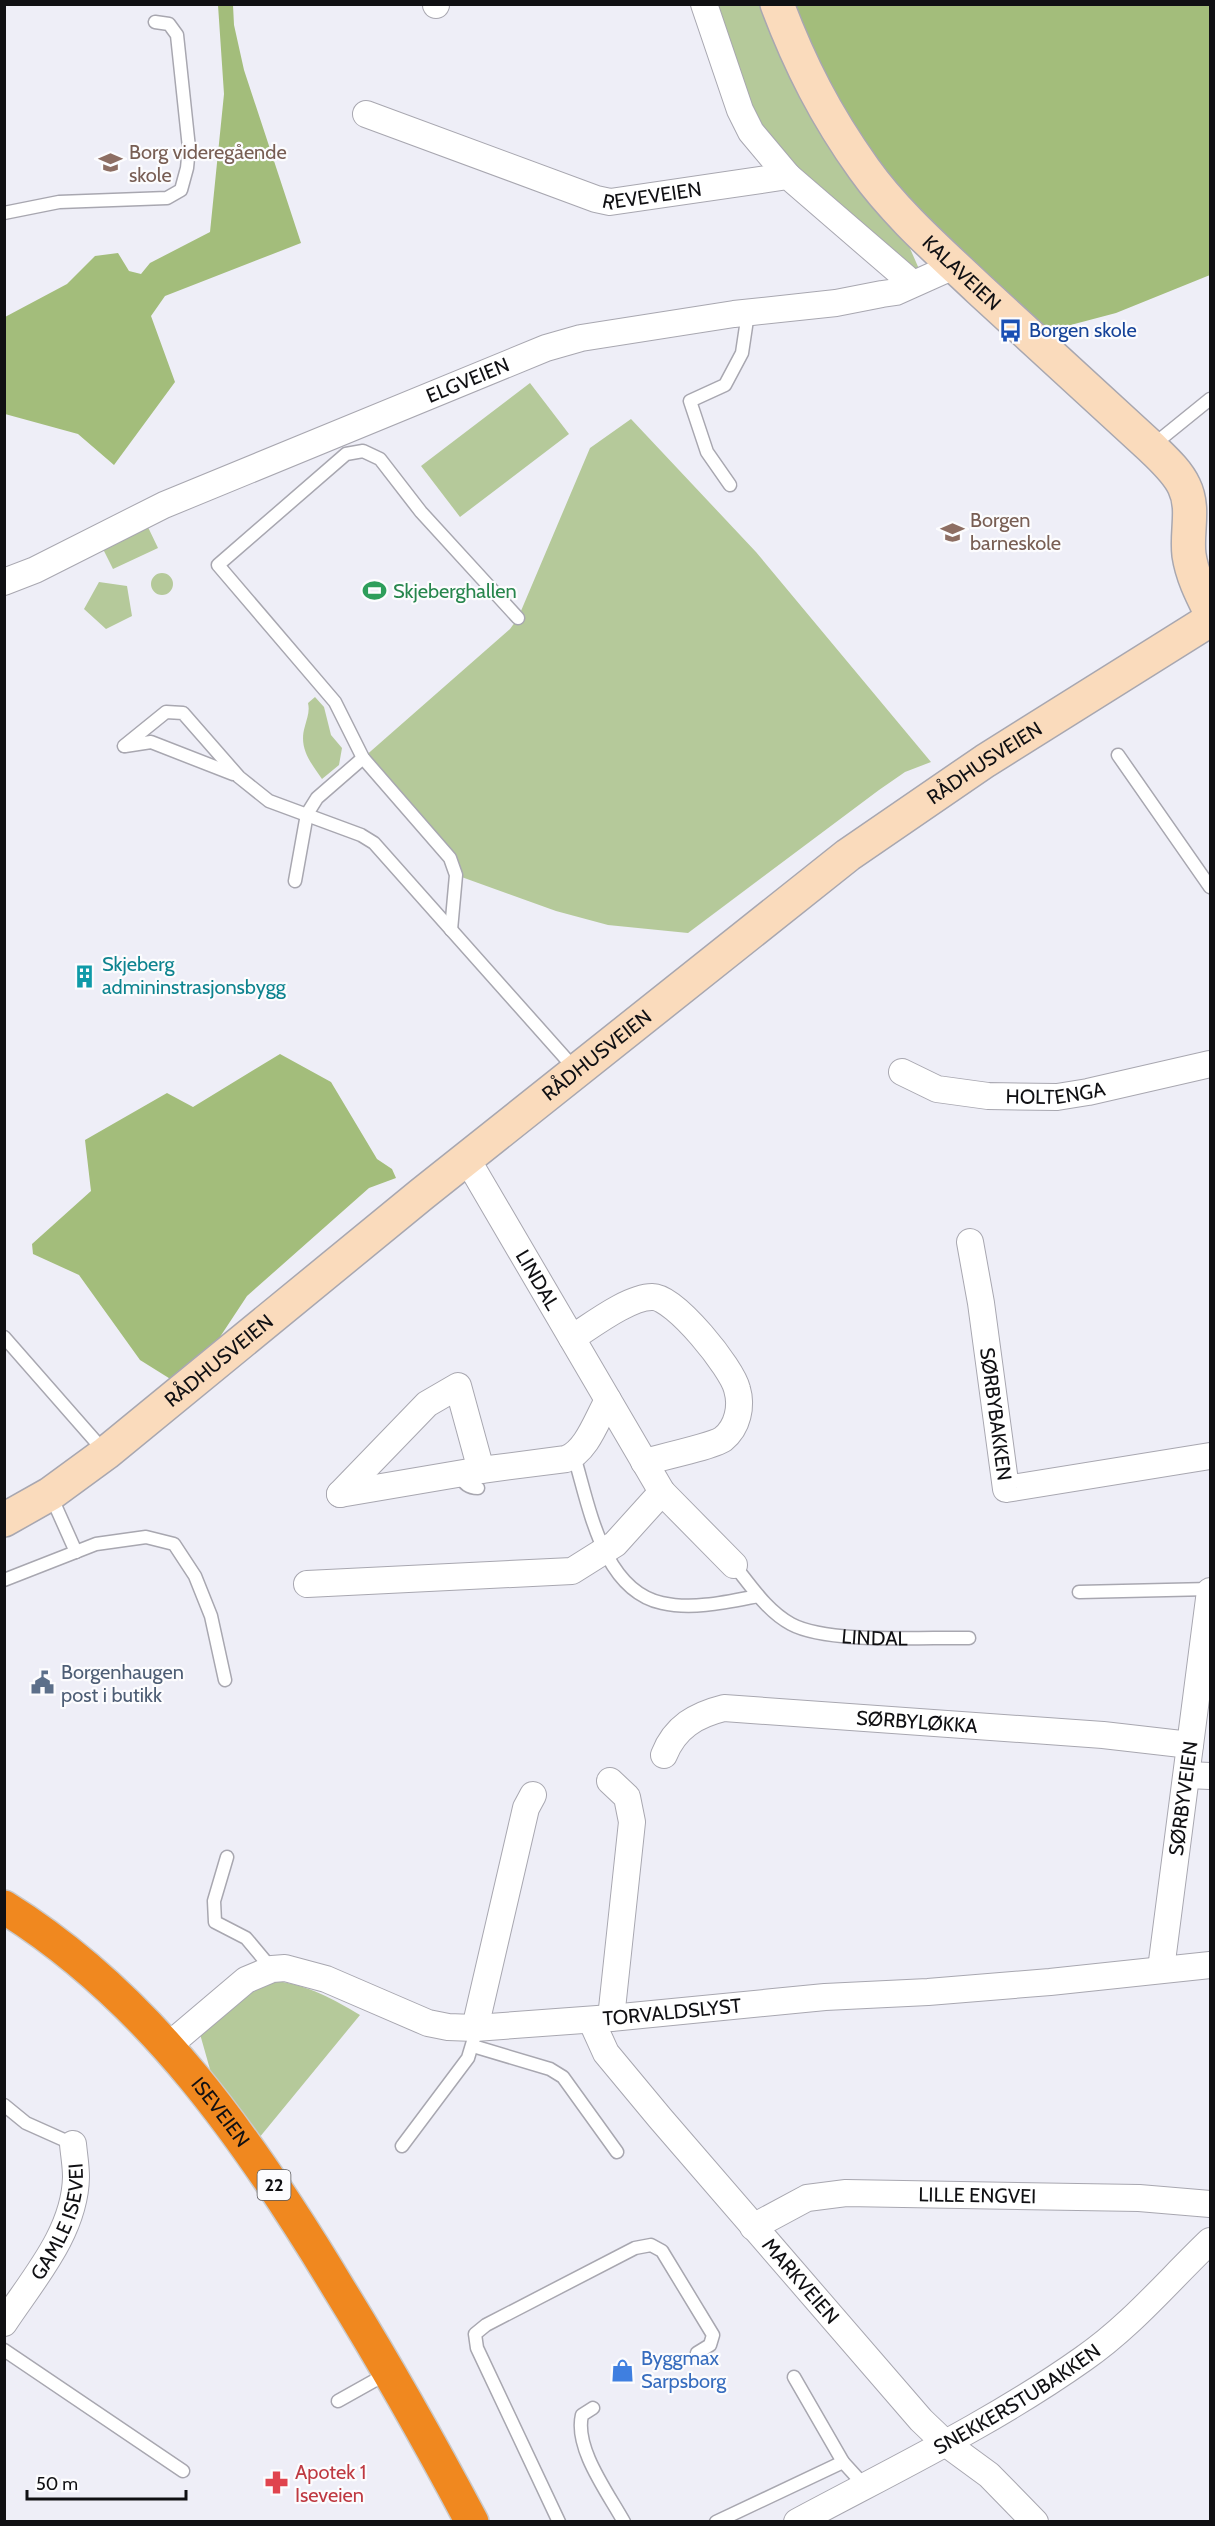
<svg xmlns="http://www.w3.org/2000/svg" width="1215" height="2526" viewBox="0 0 1215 2526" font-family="Cabin,sans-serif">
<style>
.green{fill:#b5c99a}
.forest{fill:#a3bd7b}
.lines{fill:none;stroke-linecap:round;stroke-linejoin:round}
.lane-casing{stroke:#a8a7b0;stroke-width:15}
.street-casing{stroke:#a8a7b0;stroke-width:28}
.secondary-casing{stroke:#a8a7b0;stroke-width:36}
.highway-casing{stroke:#cacacb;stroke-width:36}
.lane{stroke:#fff;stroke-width:12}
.street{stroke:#fff;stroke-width:26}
.secondary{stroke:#fadbbc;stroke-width:33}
.highway{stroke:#f0881f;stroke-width:33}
.labels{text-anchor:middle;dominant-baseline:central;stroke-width:4.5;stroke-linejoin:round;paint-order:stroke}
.shield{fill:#fcfcfe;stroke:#57575a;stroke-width:1.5}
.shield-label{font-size:18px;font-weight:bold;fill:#101013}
.education-label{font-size:20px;fill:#785e54;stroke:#fcfcfe;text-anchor:start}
.street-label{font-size:20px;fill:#101013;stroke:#fcfcfe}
.transit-label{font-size:20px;fill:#164399;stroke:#fcfcfe;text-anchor:start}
.leisure-label{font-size:20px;fill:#27864d;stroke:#fcfcfe;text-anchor:start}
.culture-label{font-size:20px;fill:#0d838f;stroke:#fcfcfe;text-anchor:start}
.service-label{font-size:20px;fill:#4e5e75;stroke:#fcfcfe;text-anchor:start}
.shop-label{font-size:20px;fill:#366cbe;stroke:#fcfcfe;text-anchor:start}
.health-label{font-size:20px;fill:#be3a42;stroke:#fcfcfe;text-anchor:start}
</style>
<rect width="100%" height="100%" fill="#eeeef7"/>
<path class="green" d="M704,5H762L905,237L923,278L769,154Z
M530,383L569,434L460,517L421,466Z
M631,419L756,552L931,762L905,772L879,790L688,933L608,925L556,911L456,875L363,758L510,629L518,618L590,448Z
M146,523L158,548L113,569L101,545Z
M151 584a11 11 0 1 1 22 0a11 11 0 1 1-22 0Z
M99,582L127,586L132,616L106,629L84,609Z
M315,697L324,707L331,735L342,748L339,765L322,779C311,763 298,748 305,726C307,718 310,712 308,703Z
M276,1981C308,1985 333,1999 360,2015L259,2138L213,2080L200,2034L245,1992Z"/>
<path class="forest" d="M218,5H233L234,25L244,70L301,243L165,296L151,316L175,382L114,465L78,434L5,414V317L67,284L95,256L118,253L129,271L141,274L150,263L210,232L224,94Z
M777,5H1210V275L1116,313L1029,336L896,207Z
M280,1054L331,1082L377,1159L392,1169L396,1178L369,1188L247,1296L214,1346L172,1380L140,1360L79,1275L33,1254L32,1244L91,1191L85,1140L167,1093L193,1107Z"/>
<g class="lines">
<defs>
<g id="lane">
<path d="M4,213L59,202L167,198L181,190L187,168L189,148L177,35L169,24L155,22"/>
<path d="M1152,446L1210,399"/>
<path d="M730,485L707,452L690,401L725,385L742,353L748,313"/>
<path d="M124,746L166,712L183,713L239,777L269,801L361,835L374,843L575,1069"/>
<path d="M125,746L151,742L233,774"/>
<path d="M1118,755L1210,887"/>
<path d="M295,881L307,814L317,798L363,758"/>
<path d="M451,930L456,875L450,858L363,758L335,702L218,565L346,454L363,451L380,459L421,512L518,618"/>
<path d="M4,1337L104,1451"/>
<path d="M574,1456C589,1505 602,1590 662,1603C693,1610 727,1602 758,1596"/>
<path d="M460,1475C463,1483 468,1488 478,1488"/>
<path d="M51,1496L76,1552"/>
<path id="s1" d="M734,1565C751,1586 767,1611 791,1624C828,1644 925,1637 969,1638"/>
<path d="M4,1580L96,1544L146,1537L174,1544L195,1576L211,1616L225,1680"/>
<path d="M1079,1592L1210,1589"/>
<path d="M227,1857L214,1901L215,1922L246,1938L272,1969"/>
<path d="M473,2046L550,2069L563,2077L617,2152"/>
<path d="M4,2105L26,2123L73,2144"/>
<path d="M402,2146L468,2058L474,2038"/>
<path d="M4,2350L183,2471"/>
<path d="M794,2377L843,2462"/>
<path d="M338,2401L388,2373"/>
<path d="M593,2408L582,2415C574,2448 608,2493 624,2522"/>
<path d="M559,2522L477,2348L475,2334L486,2325L635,2248L651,2245L662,2251L713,2335L710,2345L697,2353"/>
<path d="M716,2522L843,2462L864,2485"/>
</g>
<g id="street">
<path d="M704,4L740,110L751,132L788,176"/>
<path d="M436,5V4"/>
<path id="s2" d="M366,114L596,199L610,202L788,176L912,283"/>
<path id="s3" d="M4,582L35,570L164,505L546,348L581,338L734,314L836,303L882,294L896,292L954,266"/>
<path id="s4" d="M902,1072L937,1089L988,1096L1057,1097L1088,1092L1210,1064"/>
<path id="s5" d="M467,1159L662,1492L734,1565"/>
<path id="s6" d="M970,1242L981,1303L1006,1489L1210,1456"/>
<path d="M572,1338C591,1326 630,1296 653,1297C675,1297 732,1368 737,1389C742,1406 738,1427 723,1439C713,1446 659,1458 644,1462"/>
<path d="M340,1494L481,1470L566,1459C587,1451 597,1419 608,1400"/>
<path d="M340,1494L427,1404L458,1386L481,1470"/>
<path d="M307,1584L572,1571L615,1544L662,1492"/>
<path id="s7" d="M664,1755C675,1727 696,1715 724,1708L1103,1735L1190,1745"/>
<path d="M1188,1775L1210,1776"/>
<path d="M610,1781L627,1797L632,1822L611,2018"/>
<path id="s8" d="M1161,1969L1210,1591"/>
<path id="s9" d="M591,2020L606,2053L660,2118L921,2420L944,2442L989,2475L1035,2522"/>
<path d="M475,2028L526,1808L533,1795"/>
<path id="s10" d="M168,2046L246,1980L272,1969L285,1968L326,1979L428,2023L448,2027L475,2028L611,2018L825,1997L928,1992L1050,1982L1210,1965"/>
<path id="s11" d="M753,2227L807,2198L846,2193L1139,2198L1210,2204"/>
<path id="s12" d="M4,2323C33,2279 75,2232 76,2177C76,2166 74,2155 73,2144"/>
<path id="s13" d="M797,2522C894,2470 994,2422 1083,2359C1131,2326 1169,2280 1210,2241"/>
</g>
<g id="secondary">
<path id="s14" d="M777,4C800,65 826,116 864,169C896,214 940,252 980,290C1037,343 1094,395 1151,447C1163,459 1177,471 1184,486C1195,508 1186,532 1189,555C1192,575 1201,593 1210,611"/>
<path id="s15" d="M4,1520L50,1494L106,1453L422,1194L848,855L985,761L1210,620"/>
</g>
<g id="highway">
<path id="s16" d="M4,1907C151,1998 251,2143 339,2289C386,2365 430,2443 472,2522"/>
</g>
</defs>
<use href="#lane" class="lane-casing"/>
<use href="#street" class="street-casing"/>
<use href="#secondary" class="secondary-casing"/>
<use href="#highway" class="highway-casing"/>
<use href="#lane" class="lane"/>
<use href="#street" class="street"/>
<use href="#secondary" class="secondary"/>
<use href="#highway" class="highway"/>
</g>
<defs>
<symbol id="school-bare" viewBox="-9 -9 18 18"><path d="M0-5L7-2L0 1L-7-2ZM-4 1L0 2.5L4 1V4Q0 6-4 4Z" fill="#8d6e63" stroke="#fcfcfe" stroke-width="2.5" paint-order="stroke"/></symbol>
<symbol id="bus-bare" viewBox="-9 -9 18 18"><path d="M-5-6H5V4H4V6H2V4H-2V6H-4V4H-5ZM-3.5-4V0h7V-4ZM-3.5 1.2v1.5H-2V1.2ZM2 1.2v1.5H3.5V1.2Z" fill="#1a4fb4" stroke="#fcfcfe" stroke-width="2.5" paint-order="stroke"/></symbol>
<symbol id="stadium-bare" viewBox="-9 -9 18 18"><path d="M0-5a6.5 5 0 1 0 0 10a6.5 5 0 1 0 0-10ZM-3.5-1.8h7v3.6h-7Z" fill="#2e9e5b" stroke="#fcfcfe" stroke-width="2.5" paint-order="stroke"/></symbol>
<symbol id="building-bare" viewBox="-9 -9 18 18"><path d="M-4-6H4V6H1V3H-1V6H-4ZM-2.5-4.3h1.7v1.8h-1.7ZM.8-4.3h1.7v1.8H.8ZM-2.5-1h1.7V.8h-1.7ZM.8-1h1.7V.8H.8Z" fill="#0f9aa8" stroke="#fcfcfe" stroke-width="2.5" paint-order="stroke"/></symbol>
<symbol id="civic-bare" viewBox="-9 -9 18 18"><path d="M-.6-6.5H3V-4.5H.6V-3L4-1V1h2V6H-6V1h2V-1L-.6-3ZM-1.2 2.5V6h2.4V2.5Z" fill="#5c6f8a" stroke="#fcfcfe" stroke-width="2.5" paint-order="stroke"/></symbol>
<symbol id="shop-bare" viewBox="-9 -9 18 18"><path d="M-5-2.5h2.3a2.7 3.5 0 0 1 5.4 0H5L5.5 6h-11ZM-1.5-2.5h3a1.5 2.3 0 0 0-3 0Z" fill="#3f7fe0" stroke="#fcfcfe" stroke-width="2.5" paint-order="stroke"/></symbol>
<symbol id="pharmacy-bare" viewBox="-9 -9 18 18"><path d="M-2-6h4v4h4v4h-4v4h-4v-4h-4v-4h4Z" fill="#e0444e" stroke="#fcfcfe" stroke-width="2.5" paint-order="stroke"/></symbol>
</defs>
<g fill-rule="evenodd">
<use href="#school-bare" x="94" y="146" width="33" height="33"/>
<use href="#bus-bare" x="994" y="314" width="33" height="33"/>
<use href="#school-bare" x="936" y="516" width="33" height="33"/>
<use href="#stadium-bare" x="358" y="574" width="33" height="33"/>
<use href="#building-bare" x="68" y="960" width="33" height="33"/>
<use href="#civic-bare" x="26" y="1666" width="33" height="33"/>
<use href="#shop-bare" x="606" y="2354" width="33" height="33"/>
<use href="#pharmacy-bare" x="260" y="2466" width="33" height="33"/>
</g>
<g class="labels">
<rect class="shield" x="257.5" y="2170" width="33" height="30" rx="4.5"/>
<g class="shield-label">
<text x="274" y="2185">22</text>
</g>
<g class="education-label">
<text x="129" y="152">Borg videregående<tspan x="129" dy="23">skole</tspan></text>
<text x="970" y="520">Borgen<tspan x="970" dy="23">barneskole</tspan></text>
</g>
<g class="street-label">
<text stroke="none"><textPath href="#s2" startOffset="302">REVEVEIEN</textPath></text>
<text stroke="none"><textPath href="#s14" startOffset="330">KALAVEIEN</textPath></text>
<text stroke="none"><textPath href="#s3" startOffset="506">ELGVEIEN</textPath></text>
<text stroke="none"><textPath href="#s15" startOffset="1240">RÅDHUSVEIEN</textPath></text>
<text stroke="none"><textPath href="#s15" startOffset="754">RÅDHUSVEIEN</textPath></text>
<text stroke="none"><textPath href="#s4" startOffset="158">HOLTENGA</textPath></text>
<text stroke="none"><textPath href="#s5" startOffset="140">LINDAL</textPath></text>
<text stroke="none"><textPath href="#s15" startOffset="268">RÅDHUSVEIEN</textPath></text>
<text stroke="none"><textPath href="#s6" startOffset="174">SØRBYBAKKEN</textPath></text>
<text stroke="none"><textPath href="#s1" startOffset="168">LINDAL</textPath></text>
<text stroke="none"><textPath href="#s7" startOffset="273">SØRBYLØKKA</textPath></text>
<text stroke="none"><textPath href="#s8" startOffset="172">SØRBYVEIEN</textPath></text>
<text stroke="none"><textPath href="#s10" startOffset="542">TORVALDSLYST</textPath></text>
<text stroke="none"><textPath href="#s16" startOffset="300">ISEVEIEN</textPath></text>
<text stroke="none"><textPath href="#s11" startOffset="232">LILLE ENGVEI</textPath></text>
<text stroke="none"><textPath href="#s12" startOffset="117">GAMLE ISEVEI</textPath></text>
<text stroke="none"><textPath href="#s9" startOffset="336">MARKVEIEN</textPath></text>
<text stroke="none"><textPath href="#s13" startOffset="252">SNEKKERSTUBAKKEN</textPath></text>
</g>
<g class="transit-label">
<text x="1029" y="330">Borgen skole</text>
</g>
<g class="leisure-label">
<text x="393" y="591">Skjeberghallen</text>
</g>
<g class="culture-label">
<text x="102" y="964">Skjeberg<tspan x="102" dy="23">admininstrasjonsbygg</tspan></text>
</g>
<g class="service-label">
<text x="61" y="1672">Borgenhaugen<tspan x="61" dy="23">post i butikk</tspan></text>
</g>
<g class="shop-label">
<text x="641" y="2358">Byggmax<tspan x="641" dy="23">Sarpsborg</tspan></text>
</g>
<g class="health-label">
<text x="295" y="2472">Apotek 1<tspan x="295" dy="23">Iseveien</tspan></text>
</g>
</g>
<rect width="1215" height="2526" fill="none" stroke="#101013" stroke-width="12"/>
<path d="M27 2490v9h159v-9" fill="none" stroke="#101013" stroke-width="3"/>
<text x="36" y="2490" font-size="18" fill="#101013" stroke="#fcfcfe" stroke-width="4.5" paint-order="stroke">50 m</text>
</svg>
